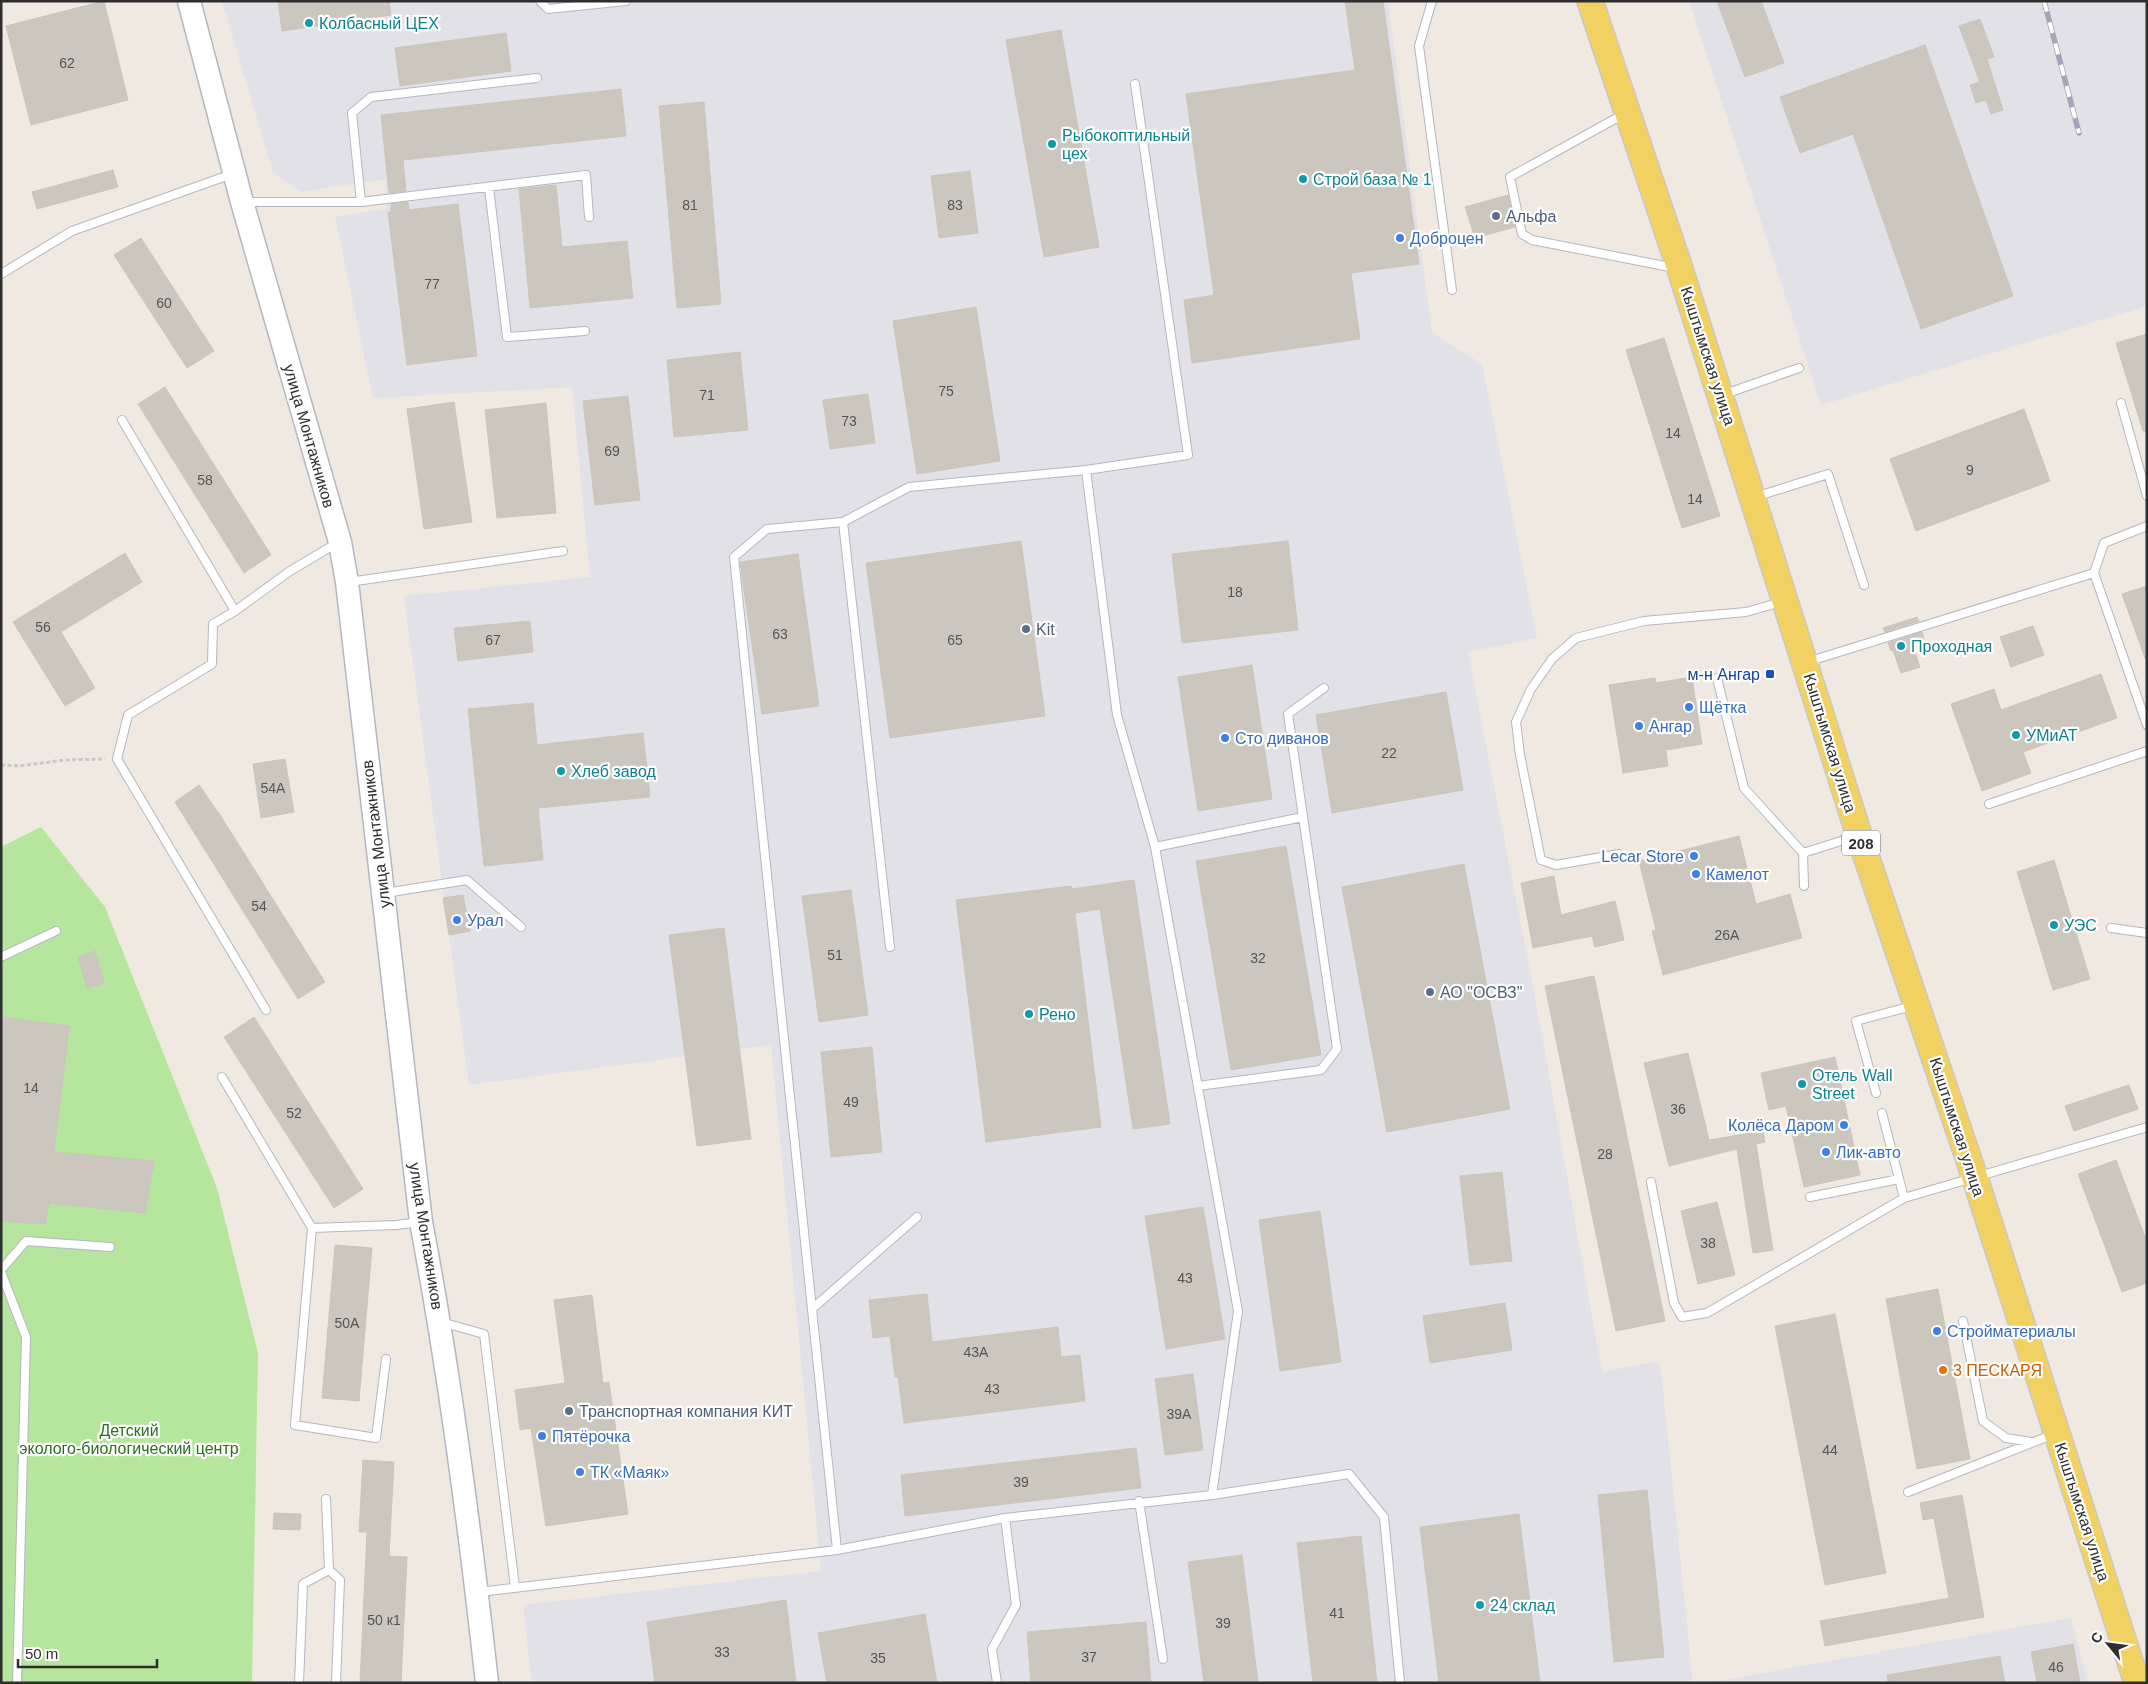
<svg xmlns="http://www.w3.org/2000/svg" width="2148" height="1684" viewBox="0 0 2148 1684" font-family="Arial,sans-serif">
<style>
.industrial{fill:#e3e1e8}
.green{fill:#b6e59e}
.building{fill:#cbc7bf;stroke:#cbc5ba}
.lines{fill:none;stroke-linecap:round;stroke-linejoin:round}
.lane-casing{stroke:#b4b7c1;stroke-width:10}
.secondary-casing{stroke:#b4b7c1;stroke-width:25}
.primary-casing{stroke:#c9c9c9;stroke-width:28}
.path{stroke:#c9c9c9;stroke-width:3;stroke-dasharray:4 2.5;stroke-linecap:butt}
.lane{stroke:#fff;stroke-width:8}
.secondary{stroke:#fff;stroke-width:22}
.primary{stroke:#f2d163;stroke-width:25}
.rail-casing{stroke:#a3a6b8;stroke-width:5.5}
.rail{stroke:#fff;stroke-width:4;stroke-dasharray:11;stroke-linecap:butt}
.culture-dot{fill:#0f9aa8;stroke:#fff;stroke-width:2}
.service-dot{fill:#5c6f8a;stroke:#fff;stroke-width:2}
.shop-dot{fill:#3f7fe0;stroke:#fff;stroke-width:2}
.transit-dot{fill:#1a4fb4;stroke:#fff;stroke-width:2}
.food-dot{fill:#e8710a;stroke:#fff;stroke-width:2}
.labels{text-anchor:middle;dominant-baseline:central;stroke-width:4.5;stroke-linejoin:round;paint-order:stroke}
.number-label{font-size:14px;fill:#555452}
.shield{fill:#fff;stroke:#6d6d6d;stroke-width:1}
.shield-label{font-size:15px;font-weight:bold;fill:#2e2e2e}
.culture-label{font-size:16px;fill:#0d838f;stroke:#fff;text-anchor:start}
.service-label{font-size:16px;fill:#4e5e75;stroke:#fff;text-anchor:start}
.shop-label{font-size:16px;fill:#366cbe;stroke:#fff;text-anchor:start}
.street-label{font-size:16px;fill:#2e2e2e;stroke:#fff}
.transit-label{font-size:16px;fill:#164399;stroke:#fff;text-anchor:end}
.food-label{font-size:16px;fill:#c56008;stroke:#fff;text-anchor:start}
.park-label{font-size:16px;fill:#2c6e1b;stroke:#fff}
</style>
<rect width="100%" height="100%" fill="#efe9e1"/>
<path class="industrial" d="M222,1H1388L1432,333L1482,364L1537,638L1468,652L1536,1002L1602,1372L1660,1361L1693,1683H532L523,1605L821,1571L771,1045L469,1085L404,596L590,577L572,387L373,398L335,217L387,209L385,179L301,192L273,172Z
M1689,1H2147V306L1821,405Z
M2071,1618L2088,1683H1707Z"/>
<path class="green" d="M41,827L105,907L217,1188L258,1353L252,1683H1V847Z"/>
<path class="building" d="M104,1L128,100L31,125L6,26Z
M278,1H389L391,15L282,31Z
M1345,1H1383L1419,264L1351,273L1360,339L1192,363L1184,300L1214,295L1186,94L1355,70Z
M1717,1H1761L1784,63L1745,77Z
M1980,19L1994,57L1987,59L2003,110L1991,114L1986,100L1976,103L1970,85L1980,82L1959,26Z
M1061,30L1099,247L1044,257L1006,40Z
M506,33L511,71L400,86L395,48Z
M1925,45L2013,296L1921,329L1853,134L1800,153L1780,97Z
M621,89L626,136L403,160L406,191L389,193L381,115Z
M704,102L721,304L677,308L659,106Z
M113,170L118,187L37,209L32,192Z
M970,171L978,233L939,238L931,176Z
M556,185L562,247L627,241L633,298L530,308L519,189Z
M1508,195L1515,227L1475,238L1465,207Z
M408,202L409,210L458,204L477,356L407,365L388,212H391V204Z
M141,238L214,351L187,368L114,255Z
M976,307L1000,461L917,474L893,321Z
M2147,334V431H2143L2116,343Z
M1664,338L1720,516L1682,528L1626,350Z
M740,352L748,430L674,437L667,360Z
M165,387L271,555L244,573L138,404Z
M868,394L875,443L830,449L823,400Z
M628,396L640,500L595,505L583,401Z
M454,402L472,522L424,529L407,409Z
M546,403L556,513L497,518L485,410Z
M2024,409L2050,481L1916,531L1890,459Z
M1021,541L1045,716L890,738L866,563Z
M1288,541L1298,630L1182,643L1172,554Z
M125,553L142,582L61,632L95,688L65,706L13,622Z
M798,554L819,706L762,714L740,562Z
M2147,586V657L2145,658L2122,594Z
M1917,617L1919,621L1885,632L1883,628Z
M530,621L533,652L458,661L454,628Z
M2033,626L2044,655L2011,667L2000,637Z
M1922,632L1924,639L1912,643L1920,667L1901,673L1893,650L1891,651L1888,643Z
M1252,665L1272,799L1198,811L1178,677Z
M2101,674L2117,718L2023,752L2031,773L1982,791L1951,704L1994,689L2001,710Z
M1692,677L1702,744L1666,750L1668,766L1623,773L1609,685L1655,678L1656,683Z
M1446,692L1463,790L1332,813L1316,715Z
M533,703L537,745L643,733L650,797L538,808L543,860L484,866L468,709Z
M285,759L294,812L261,818L253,764Z
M199,785L220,815L325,982L298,999L175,802Z
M1739,836L1756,904L1790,894L1802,938L1663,975L1652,931L1656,930L1639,861Z
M1286,846L1321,1055L1231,1070L1196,861Z
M2054,860L2090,979L2053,990L2017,872Z
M1464,864L1510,1109L1387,1132L1342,887Z
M1554,876L1561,915L1615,901L1624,940L1595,947L1592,936L1533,948L1521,883Z
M1134,880L1170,1124L1133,1129L1100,909L1075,913L1101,1127L986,1142L956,900L1071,886L1072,889Z
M851,890L868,1015L819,1022L802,896Z
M463,895L470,931L449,935L443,898Z
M724,928L751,1139L697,1146L669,935Z
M95,951L104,983L87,988L78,957Z
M1594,976L1665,1321L1616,1331L1545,986Z
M1,1017L69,1026L54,1152L154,1161L145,1213L49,1203L45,1224L1,1221Z
M254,1017L363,1189L334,1208L224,1037Z
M872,1047L882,1152L831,1157L821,1052Z
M1688,1053L1709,1140L1763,1131L1765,1142L1756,1144L1773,1250L1753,1253L1737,1149L1669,1166L1644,1063Z
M1835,1057L1860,1175L1804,1187L1786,1106L1769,1110L1761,1073Z
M2129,1085L2138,1109L2074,1131L2065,1106Z
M2116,1160L2147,1242V1283L2122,1292L2078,1174Z
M1502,1172L1512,1261L1470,1265L1460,1176Z
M1717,1202L1735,1275L1698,1284L1681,1211Z
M1203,1207L1225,1339L1166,1349L1145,1216Z
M1320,1211L1341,1362L1280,1371L1259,1220Z
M335,1245L372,1248L359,1401L322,1398Z
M1938,1289L1970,1459L1917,1469L1886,1299Z
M927,1294L932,1342L1058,1327L1061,1357L1080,1355L1085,1401L904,1423L898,1377H895L890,1336L873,1338L869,1300Z
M592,1295L603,1383L609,1382L628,1514L546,1526L531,1428L520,1430L515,1390L565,1383L554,1300Z
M1505,1303L1512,1350L1430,1363L1423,1316Z
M1835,1314L1886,1573L1825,1585L1775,1326Z
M1193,1374L1203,1450L1165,1455L1155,1379Z
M1136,1448L1141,1488L905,1516L901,1475Z
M363,1460L394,1462L389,1556L407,1557L401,1683H360L367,1532H359Z
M1647,1490L1664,1657L1614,1662L1598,1495Z
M1962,1495L1984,1617L1825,1646L1820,1621L1949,1598L1934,1518L1923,1520L1920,1503Z
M274,1513L301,1514L300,1530L273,1529Z
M1519,1514L1540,1683H1439L1420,1527Z
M1361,1536L1377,1683H1313L1297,1543Z
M1242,1555L1258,1683H1204L1188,1562Z
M786,1600L796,1683H655L647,1622Z
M925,1614L937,1683H827L818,1633Z
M1146,1622L1151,1683H1031L1027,1632Z
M2073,1644L2080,1683H2037L2031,1652Z
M2000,1656L2005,1683H1888L1887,1675Z"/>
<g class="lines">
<defs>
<path id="lane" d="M540,1L548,9L626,1
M1432,1L1419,46L1452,290
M1624,114L1510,177L1522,234L1532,240L1675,268
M489,188L507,337L585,331
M244,202H361L586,175L589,217
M361,202L352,113L371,97L537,78
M1,274L72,231L232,174
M1722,395L1799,368
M2121,403L2147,496
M122,420L235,611
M1086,470L1117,715L1155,847L1238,1311L1212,1495
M1755,497L1828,474L1864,585
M2094,573L2147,725
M349,582L563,551
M1807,662L2094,573L2104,543L2147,526
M1717,678L1744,788L1803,853L1804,886
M1989,804L2147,751
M1155,847L1303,817
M1803,853L1857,836
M1619,854L1556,865L1541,860L1520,755L1516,722L1531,689L1552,659L1576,638L1644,621L1746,612L1781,602
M385,893L467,880L521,927
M2111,928L2147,933
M890,947L843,522L909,487L1086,470L1188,455L1135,84
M1,957L56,931
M266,1010L117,759L128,715L212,664L213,624L235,611L290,571L337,543
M222,1077L312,1228L295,1425L376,1438L386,1359
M1198,1086L1321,1070L1337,1049L1288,714L1324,688
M1876,1093L1856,1021L1912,1006
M1882,1113L1904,1198
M1651,1182L1674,1303L1682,1317L1707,1313L1904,1198L2147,1127
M1810,1197L1899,1179
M312,1228L396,1225L420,1222
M1,1270L26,1241L110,1247
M1,1272L26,1337L17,1683
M812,1309L917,1217
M1963,1321L1983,1421L2006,1438L2031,1442
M441,1322L484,1334L515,1587
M1908,1492L2054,1434
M326,1499L329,1570L340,1580L336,1683
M1139,1501L1163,1659
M837,1550L734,557L767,529L843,522
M479,1592L837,1550L1005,1518L1212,1495L1349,1474L1384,1517L1400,1683
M299,1683L303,1584L329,1570
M997,1683L992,1649L1016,1605L1005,1518"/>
<path id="secondary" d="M189,1L242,202L340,542L347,582L421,1222C450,1374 470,1529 487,1683"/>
<path id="primary" d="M1590,1L1680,269L1859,835L1975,1178L2137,1683"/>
</defs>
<use href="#lane" class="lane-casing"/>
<use href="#secondary" class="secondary-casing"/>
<use href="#primary" class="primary-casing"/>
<path class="path" d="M1,765L19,766L65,760L105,759"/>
<use href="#lane" class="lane"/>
<use href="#secondary" class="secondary"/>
<use href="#primary" class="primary"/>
<defs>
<path id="rail" d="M2044,1L2079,133"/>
</defs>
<use href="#rail" class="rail-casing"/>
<use href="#rail" class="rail"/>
</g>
<g class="culture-dot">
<circle cx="309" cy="23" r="5"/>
<circle cx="1052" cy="144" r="5"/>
<circle cx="1303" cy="179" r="5"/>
<circle cx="1901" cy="646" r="5"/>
<circle cx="2016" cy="735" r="5"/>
<circle cx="561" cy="771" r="5"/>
<circle cx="2054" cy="925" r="5"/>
<circle cx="1029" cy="1014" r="5"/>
<circle cx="1802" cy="1084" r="5"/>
<circle cx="1480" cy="1605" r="5"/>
</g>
<g class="service-dot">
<circle cx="1496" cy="216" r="5"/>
<circle cx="1026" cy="629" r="5"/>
<circle cx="1430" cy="992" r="5"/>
<circle cx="569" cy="1411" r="5"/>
</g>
<g class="shop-dot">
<circle cx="1400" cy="238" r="5"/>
<circle cx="1689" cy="707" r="5"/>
<circle cx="1639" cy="726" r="5"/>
<circle cx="1225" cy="738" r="5"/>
<circle cx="1694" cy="856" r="5"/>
<circle cx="1696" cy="874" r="5"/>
<circle cx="457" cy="920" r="5"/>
<circle cx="1844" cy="1125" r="5"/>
<circle cx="1826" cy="1152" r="5"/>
<circle cx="1937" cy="1331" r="5"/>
<circle cx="542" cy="1436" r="5"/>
<circle cx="580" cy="1472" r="5"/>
</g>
<rect class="transit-dot" x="1765" y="669" width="10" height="10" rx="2.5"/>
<circle class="food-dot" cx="1943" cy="1370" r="5"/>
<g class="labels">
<g class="number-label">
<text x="67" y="63">62</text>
<text x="690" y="205">81</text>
<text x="955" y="205">83</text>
<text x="432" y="284">77</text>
<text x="164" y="303">60</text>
<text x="946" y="391">75</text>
<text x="707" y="395">71</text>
<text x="849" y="421">73</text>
<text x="1673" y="433">14</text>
<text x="612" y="451">69</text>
<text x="1970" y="470">9</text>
<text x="205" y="480">58</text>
<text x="1695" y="499">14</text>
<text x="1235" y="592">18</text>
<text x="43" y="627">56</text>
<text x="780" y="634">63</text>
<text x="493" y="640">67</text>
<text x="955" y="640">65</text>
<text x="1389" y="753">22</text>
<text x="273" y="788">54А</text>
<text x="259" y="906">54</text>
<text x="1727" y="935">26А</text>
<text x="835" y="955">51</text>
<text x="1258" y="958">32</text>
<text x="31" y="1088">14</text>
<text x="851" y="1102">49</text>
<text x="1678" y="1109">36</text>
<text x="294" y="1113">52</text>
<text x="1605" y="1154">28</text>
<text x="1708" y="1243">38</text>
<text x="1185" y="1278">43</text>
<text x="347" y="1323">50А</text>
<text x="976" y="1352">43А</text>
<text x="992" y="1389">43</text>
<text x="1179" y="1414">39А</text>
<text x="1830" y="1450">44</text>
<text x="1021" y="1482">39</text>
<text x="1337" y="1613">41</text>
<text x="384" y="1620">50 к1</text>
<text x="1223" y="1623">39</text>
<text x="722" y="1652">33</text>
<text x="1089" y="1657">37</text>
<text x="878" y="1658">35</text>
<text x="2056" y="1667">46</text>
</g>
<rect class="shield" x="1842" y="830.5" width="38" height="25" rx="4"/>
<g class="shield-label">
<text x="1861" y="843">208</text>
</g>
<g class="culture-label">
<text x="319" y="23">Колбасный ЦЕХ</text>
<text x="1062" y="135">Рыбокоптильный<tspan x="1062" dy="18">цех</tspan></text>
<text x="1313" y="179">Строй база № 1</text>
<text x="1911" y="646">Проходная</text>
<text x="2026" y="735">УМиАТ</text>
<text x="571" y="771">Хлеб завод</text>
<text x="2064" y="925">УЭС</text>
<text x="1039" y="1014">Рено</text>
<text x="1812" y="1075">Отель Wall<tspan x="1812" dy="18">Street</tspan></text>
<text x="1490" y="1605">24 склад</text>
</g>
<g class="service-label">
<text x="1506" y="216">Альфа</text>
<text x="1036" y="629">Kit</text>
<text x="1440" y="992">АО "ОСВЗ"</text>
<text x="579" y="1411">Транспортная компания КИТ</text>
</g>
<g class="shop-label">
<text x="1410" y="238">Доброцен</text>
<text x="1699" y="707">Щётка</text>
<text x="1649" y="726">Ангар</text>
<text x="1235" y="738">Сто диванов</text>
<text x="1684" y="856" text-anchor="end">Lecar Store</text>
<text x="1706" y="874">Камелот</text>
<text x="467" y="920">Урал</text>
<text x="1834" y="1125" text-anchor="end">Колёса Даром</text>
<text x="1836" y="1152">Лик-авто</text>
<text x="1947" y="1331">Стройматериалы</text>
<text x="552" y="1436">Пятёрочка</text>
<text x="590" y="1472">ТК «Маяк»</text>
</g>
<g class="street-label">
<text transform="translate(1708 356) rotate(72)">Кыштымская улица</text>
<text transform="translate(309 436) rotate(74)">улица Монтажников</text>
<text transform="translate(1830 743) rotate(73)">Кыштымская улица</text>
<text transform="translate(376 834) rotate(-97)">улица Монтажников</text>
<text transform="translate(1957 1127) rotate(72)">Кыштымская улица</text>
<text transform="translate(426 1236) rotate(81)">улица Монтажников</text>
<text transform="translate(2082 1512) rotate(72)">Кыштымская улица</text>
</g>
<g class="transit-label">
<text x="1760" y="674">м-н Ангар</text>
</g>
<g class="food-label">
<text x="1953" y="1370">3 ПЕСКАРЯ</text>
</g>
<g class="park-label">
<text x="129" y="1430">Детский<tspan x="129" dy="18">эколого-биологический центр</tspan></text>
</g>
</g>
<rect width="2148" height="1684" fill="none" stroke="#2e2e2e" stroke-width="5"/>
<g transform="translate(2108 1644) rotate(299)" stroke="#ffffff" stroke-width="4" paint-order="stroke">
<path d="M0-4L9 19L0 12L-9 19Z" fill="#2e2e2e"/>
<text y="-8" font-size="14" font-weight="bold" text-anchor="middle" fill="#2e2e2e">С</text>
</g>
<path d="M18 1659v8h139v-8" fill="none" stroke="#2e2e2e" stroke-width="2.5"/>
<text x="25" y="1659" font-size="15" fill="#2e2e2e" stroke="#ffffff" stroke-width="4" paint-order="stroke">50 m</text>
</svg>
